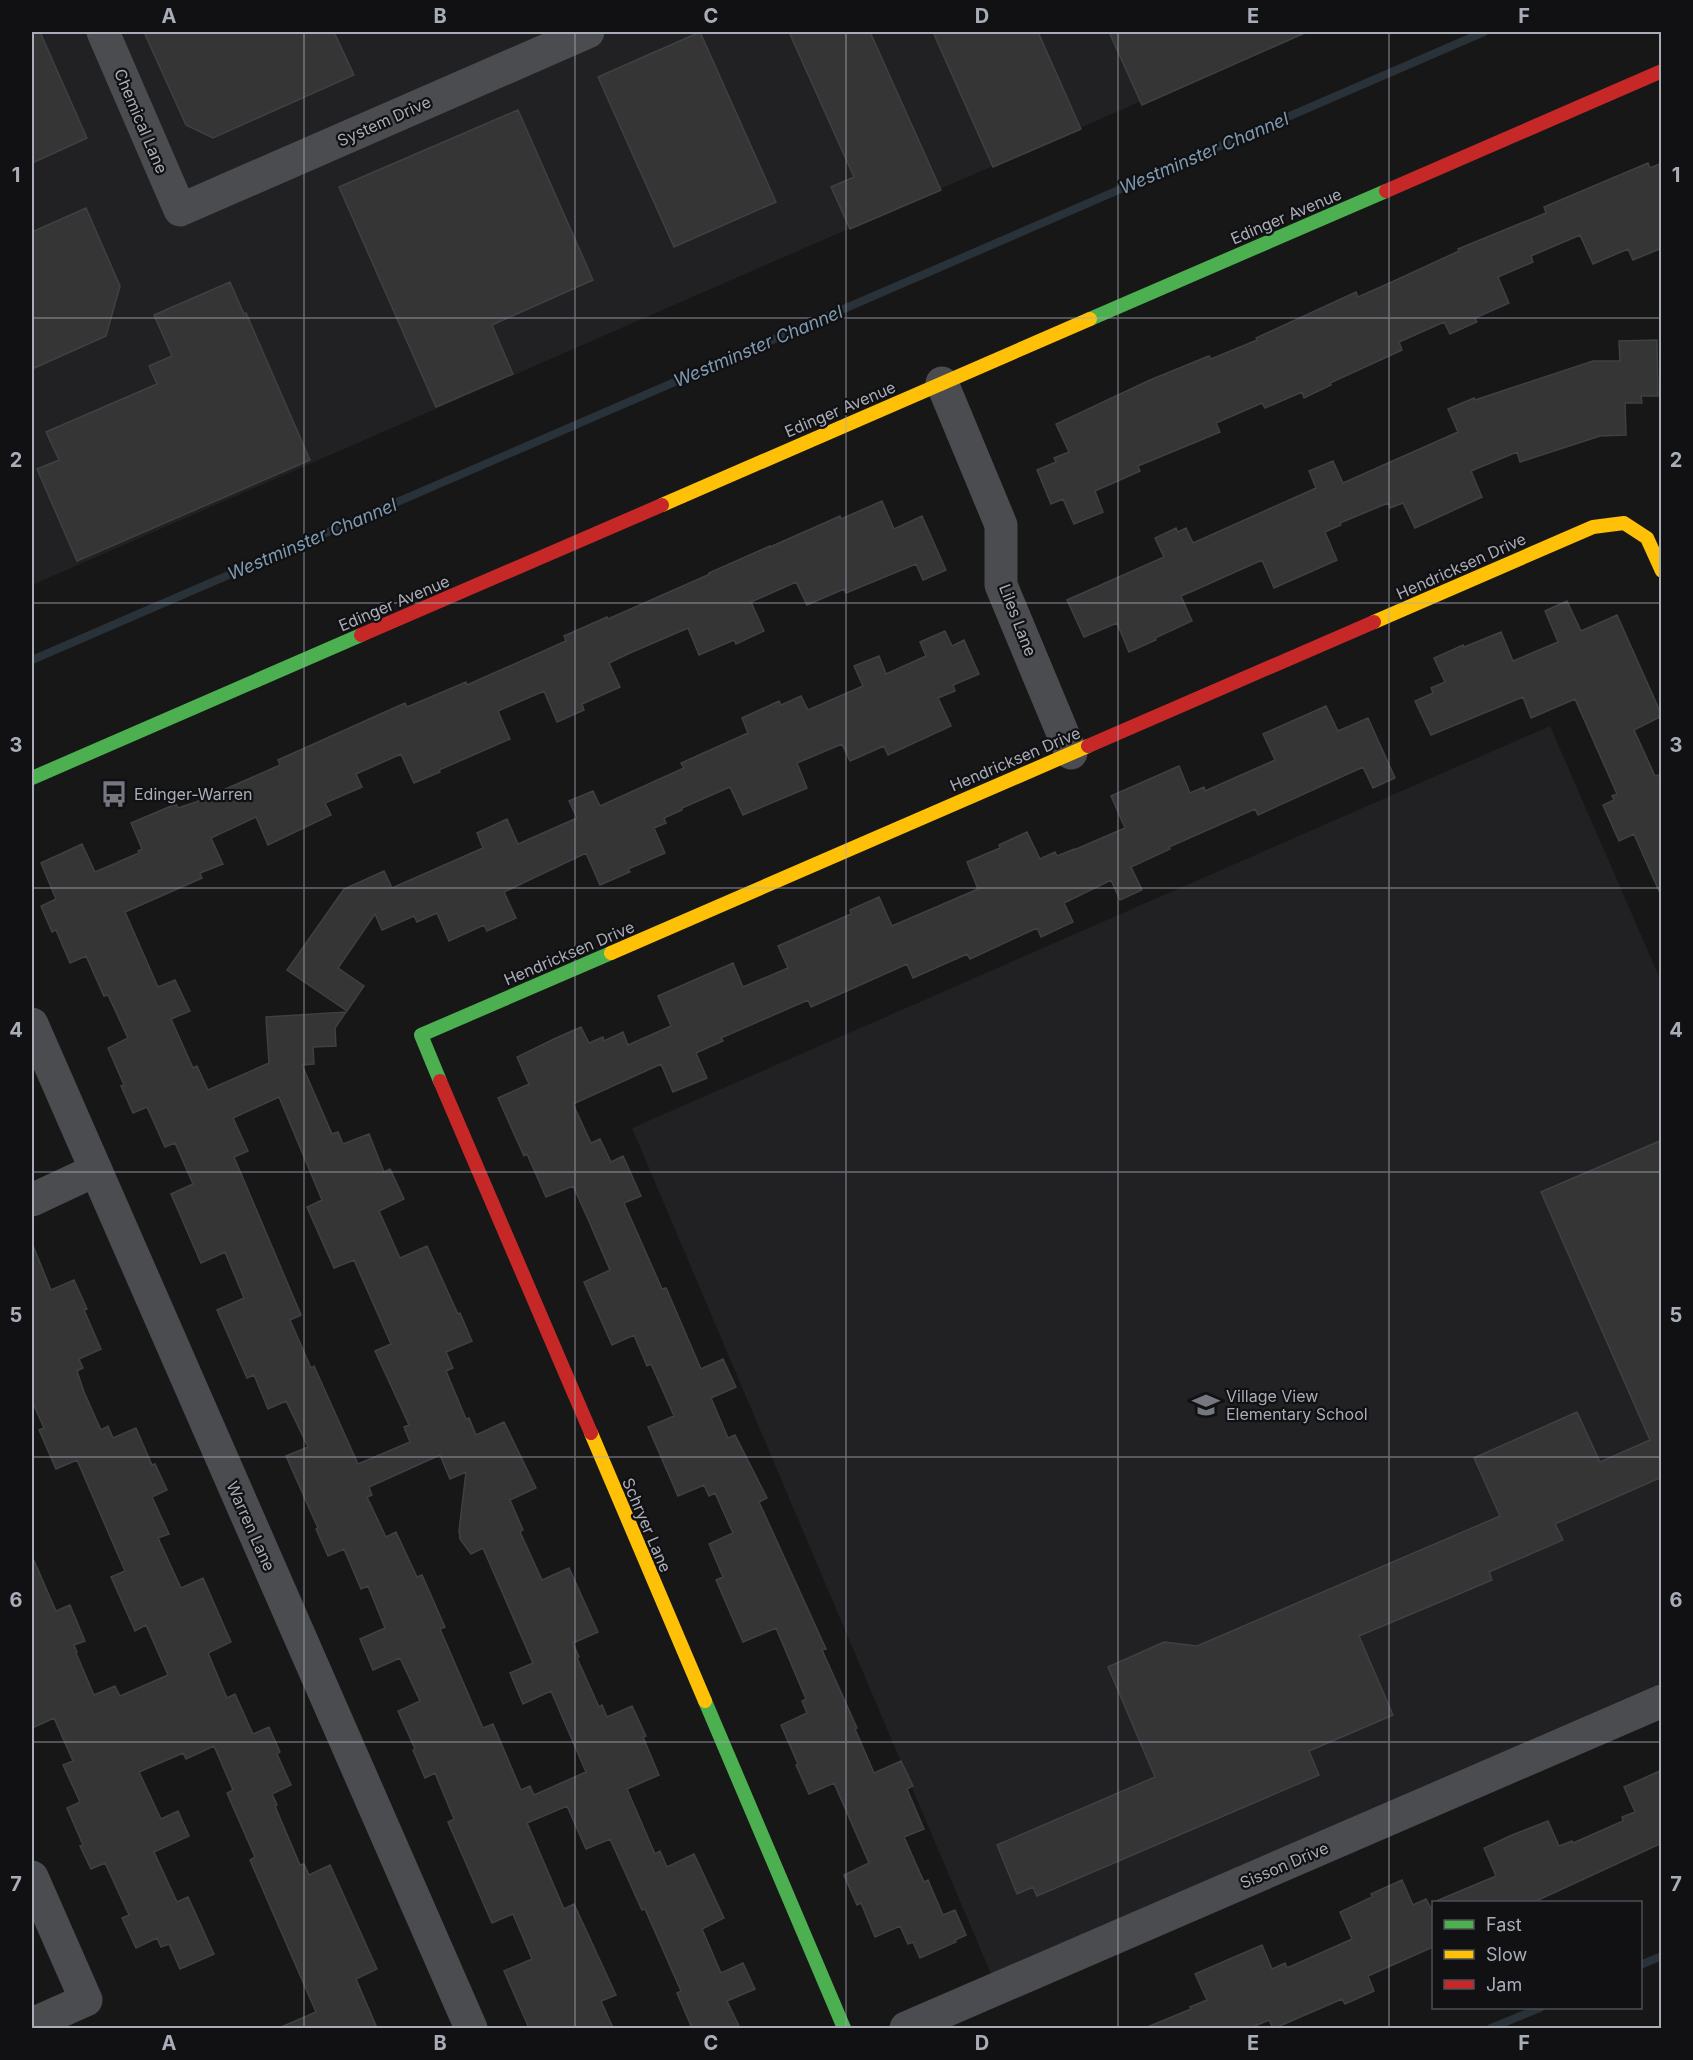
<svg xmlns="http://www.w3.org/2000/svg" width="1693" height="2060" viewBox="0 0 1693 2060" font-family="Inter,sans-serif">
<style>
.built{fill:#212123}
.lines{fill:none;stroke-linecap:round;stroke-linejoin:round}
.stream{stroke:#2a3239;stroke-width:8}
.building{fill:#353536;stroke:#3f4043;stroke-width:1.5;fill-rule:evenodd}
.street{stroke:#4b4c50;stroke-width:33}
.fast{stroke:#4caf50;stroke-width:14}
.slow{stroke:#ffc107;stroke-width:14}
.jam{stroke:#c62828;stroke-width:14}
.grid{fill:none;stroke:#a8adb8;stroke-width:1.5;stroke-opacity:0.55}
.labels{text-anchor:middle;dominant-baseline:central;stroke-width:4.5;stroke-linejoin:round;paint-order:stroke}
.street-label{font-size:16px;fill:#a8adb8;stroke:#111113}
.poi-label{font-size:16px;fill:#a8adb8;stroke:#111113;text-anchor:start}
.water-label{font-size:18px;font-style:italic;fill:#7f9bb3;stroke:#111113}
.neatline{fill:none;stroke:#a8adb8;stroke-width:2}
.grid-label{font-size:20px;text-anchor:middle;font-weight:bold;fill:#a8adb8}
</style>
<rect width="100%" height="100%" fill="#171717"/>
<path class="built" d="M32,32H1300L32,585Z
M1550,726L1661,981V1683L991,1974L632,1128Z"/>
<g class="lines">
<path class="stream" d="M32,660L1484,32
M1640,1965L1662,1956
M1491,2028L1540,2008"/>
</g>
<path class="building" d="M32,32H40L87,138L32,163Z
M144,32H334L354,75L213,138L186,125Z
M700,32L776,202L674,247L598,77Z
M789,32H870L941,190L850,229L831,187L854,177Z
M933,32H1038L1081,129L993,167Z
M1109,32H1307L1142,105Z
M518,110L593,280L492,325L513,374L436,407L339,187Z
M1648,163L1650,168L1662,163V248L1633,260L1628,249L1593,264L1580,235L1531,256L1533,262L1498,277L1509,303L1475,318L1477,322L1450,334L1444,322L1399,342L1402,350L1330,383L1331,385L1304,398L1302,392L1265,408L1262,403L1216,423L1220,432L1138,466L1140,471L1095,491L1103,512L1074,524L1063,499L1051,504L1037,470L1056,462L1054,458L1069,452L1056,424L1150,380L1209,356L1211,359L1257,340L1256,338L1356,292L1358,297L1394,281L1459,251L1458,249L1546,213L1544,207Z
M86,208L120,286L106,336L32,369V232Z
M230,282L244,314L246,313L310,460L77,561L37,469L59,460L46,432L157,384L149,366L172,356L154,315Z
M1657,340L1658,396H1641L1642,403H1625L1626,435L1600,436L1520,462L1517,452L1471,471L1482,497L1415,528L1403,503L1390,508L1388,503L1340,523L1341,525L1325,532L1337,560L1274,588L1262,560L1195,590L1181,596L1192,621L1155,638L1156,640L1129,652L1117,623L1084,637L1067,600L1164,557L1155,538L1176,528L1178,532L1186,528L1193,543L1316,488L1309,471L1333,461L1343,483L1458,432L1448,409L1474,398L1475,400L1593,361H1620L1619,341Z
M882,501L894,529L922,516L946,570L923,580L916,564L846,593L844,589L807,605L796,582L751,602L764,631L736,644L734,640L699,655L688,628L630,653L609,663L620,687L582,704L584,710L557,722L544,691L498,711L510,739L439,770L440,772L414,783L401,754L356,774L362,787L325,803L331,815L268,845L256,817L211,838L223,864L200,873L202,878L125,912L158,987L175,980L190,1011L171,1019L193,1068L197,1066L208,1090L269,1063L266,1017L346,1012L335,1028L336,1046L313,1047L314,1064L302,1065L332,1134L338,1132L343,1144L369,1134L384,1172L390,1169L404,1199L379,1211L400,1258L427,1246L458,1314L460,1313L472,1341L446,1352L453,1368L446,1371L466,1419L469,1418L476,1435L504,1422L536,1488L510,1500L523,1530L520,1532L542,1580L569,1568L598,1632L573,1643L579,1657L577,1658L599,1707L602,1705L607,1717L632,1706L646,1736L643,1737L659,1775L627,1789L655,1854L660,1851L667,1867L694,1854L724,1918L702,1929L721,1973L743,1963L755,1989L727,2001L740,2028H692L677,1993L681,1991L645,1909L642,1910L610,1839L586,1849L567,1806L527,1823L564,1909L574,1904L616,1995L601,2001L613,2028H529L504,1971L532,1959L513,1914L492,1923L448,1822L454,1819L435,1773L425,1778L413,1750L415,1749L398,1711L420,1701L400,1658L373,1670L360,1639L385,1628L368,1586L361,1589L344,1549L328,1556L316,1529L318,1528L286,1456L308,1447L286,1401L268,1409L254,1375L247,1378L217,1310L244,1298L225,1252L201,1263L171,1194L193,1184L175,1143L165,1147L147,1107L133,1113L121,1086L124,1085L108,1048L128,1038L108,995L104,996L86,956L70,963L56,930L52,932L41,906L56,899L41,863L82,844L95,872L139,853L138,851L142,849L131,823L176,804L178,808L196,802L280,765L278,760L405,703L407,707L466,682L467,685L566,641L564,636L607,617L608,619L710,574L709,573L770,546V547L840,516L841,519ZM279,1097L322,1200L307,1207L334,1268L354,1260L391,1344L375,1351L409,1425L404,1427L410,1442L358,1464L314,1366L311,1368L290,1320L301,1315L234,1157L248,1151L233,1118ZM440,1455L450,1479L466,1472L459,1531L460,1539L471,1554L483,1548L533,1663L510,1673L523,1704L551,1691L586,1772L534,1795L530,1786L521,1790L493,1724L483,1728L440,1629L445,1627L422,1575L417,1577L396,1532L386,1537L367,1497L372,1495L369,1487Z
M1567,601L1581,631L1617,615L1662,716L1634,730L1655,776L1662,774V898L1634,834L1619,841L1603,805L1614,800L1612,796L1617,794L1575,699L1531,718L1523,697L1431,735L1415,701L1433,693L1431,688L1445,682L1434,658L1463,645L1464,647L1501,632L1513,661L1558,642L1545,611Z
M945,631L952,646L964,640L979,674L953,685L955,691L938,698L951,726L888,755L884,746L850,761L842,744L797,763L807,788L743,815L730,787L682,808V810L664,818L666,823L654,828L665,853L628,869L630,872L600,885L586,853L504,892L516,918L487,931L484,925L449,941L437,913L417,922L414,916L382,930L375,914L338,968L364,986L347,1011L287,970L344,889L384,871L392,888L483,848L477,833L507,819L518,844L577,818L569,801L593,791L600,806L684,768L681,763L748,733L742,718L779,701L781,705L801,696L808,710L863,686L854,666L879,656L886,674L926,656L920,642Z
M1326,706L1338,731L1368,718L1395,778L1373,788L1363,767L1258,815L1255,809L1169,847L1170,849L1131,867L1142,890L1120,900L1111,880L1064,903L1073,922L1041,937L1037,928L970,959L967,954L913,978L907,964L811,1007L808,1000L721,1038L723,1041L696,1053L707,1078L673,1092L661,1064L573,1104L591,1143L600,1139L611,1162L623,1156L641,1196L624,1203L662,1289L666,1288L701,1369L723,1359L736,1387L711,1398L728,1438L735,1435L767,1498L759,1502L826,1649L822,1650L857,1728L855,1729L874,1773L901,1761L913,1786L907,1789L924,1829L904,1837L924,1882L928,1880L943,1915L955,1910L966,1935L955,1940L956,1942L920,1958L913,1942L908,1944L900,1926L875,1937L861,1903L857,1905L844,1875L869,1863L834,1783L809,1794L796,1765L798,1764L781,1725L807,1713L802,1701L806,1699L776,1628L743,1642L716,1580L723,1577L709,1544L733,1533L715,1493L709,1496L704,1485L678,1496L648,1427L674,1416L651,1364L647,1366L634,1335L612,1345L584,1282L610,1270L588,1219L573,1186L546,1197L527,1154L524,1156L498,1098L529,1084L517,1057L554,1039L581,1027L589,1043L603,1037L604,1041L623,1032L628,1045L671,1026L658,996L733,963L743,987L788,968L778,946L851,914L850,910L879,897L892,926L978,889L967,862L1000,848L999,845L1027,832L1040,859L1055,852L1057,856L1074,849V850L1125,828L1111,796L1179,766L1190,793L1204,787L1205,791L1275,760L1263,734Z
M1662,1140V1477L1555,1524L1563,1540L1489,1572L1492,1580L1359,1636L1393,1715L1309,1751L1319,1775L1037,1896L1033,1887L1017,1894L997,1845L1155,1777L1108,1667L1164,1642L1197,1646L1500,1516L1474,1458L1577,1412L1600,1462L1650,1440L1541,1192Z
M32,1243L51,1290L74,1280L87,1309L84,1310L101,1349L79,1359L83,1368L77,1371L84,1392L101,1430L108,1426L113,1438L136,1428L152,1465L155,1464L167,1490L152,1497L169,1534L158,1538L181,1588L203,1578L231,1642L208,1653L227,1698L235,1694L253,1734L269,1727L280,1752L277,1754L291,1785L272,1794L277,1805L275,1806L300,1865L304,1864L309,1875L330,1865L377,1969L356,1979L377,2028H279L316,2012L250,1860L255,1857L227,1793L233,1790L214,1746L186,1759L183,1753L139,1772L161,1819L178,1811L189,1836L154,1852L177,1902L188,1897L214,1954L180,1969L169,1944L161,1947L157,1938L136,1948L122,1918L129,1915L105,1863L91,1869L80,1846L83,1845L67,1808L80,1802L63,1765L73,1761L54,1718L32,1728V1556L56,1611L70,1605L85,1641L74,1645L77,1652L76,1653L94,1695L115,1686L120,1696L168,1675L146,1625L135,1631L111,1577L125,1571L77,1460L56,1469L39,1430L44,1428L32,1401Z
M1662,1770V1843L1534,1902H1434L1496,1876L1484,1848L1512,1835L1548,1821L1559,1846L1572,1841L1573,1843L1623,1821L1622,1817L1635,1812L1624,1787Z
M1402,1880L1413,1905L1426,1899L1434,1914L1433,1947L1368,1976L1374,1991L1345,2004L1342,1999L1275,2028H1273L1269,2020L1250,2028H1145L1191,2009L1190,2007L1207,2000L1195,1974L1262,1945L1272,1969L1285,1963L1287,1968L1352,1939L1340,1912L1372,1897L1371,1894Z"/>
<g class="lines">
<path class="street" d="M103,32L180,210L588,32
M942,383L1001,525V585L1071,753
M32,1024L471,2028
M32,1200L96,1170
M32,1877L86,2000L32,2024
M906,2028L1662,1701"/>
<path class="fast" d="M1090,319L1386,191
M32,778L361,635
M440,1081L421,1035L611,953
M705,1701L844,2028"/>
<path class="slow" d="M662,505L1090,319
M1374,622L1593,527L1624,523L1647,538L1662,571
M611,953L1088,746
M591,1433L705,1701"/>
<path class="jam" d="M1386,191L1662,71
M361,635L662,505
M1088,746L1374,622
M440,1081L591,1433"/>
</g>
<path class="grid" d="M304,32V2028M575,32V2028M846,32V2028M1118,32V2028M1389,32V2028M32,318H1662M32,603H1662M32,888H1662M32,1172H1662M32,1457H1662M32,1742H1662"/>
<defs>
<symbol id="bus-bare" viewBox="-9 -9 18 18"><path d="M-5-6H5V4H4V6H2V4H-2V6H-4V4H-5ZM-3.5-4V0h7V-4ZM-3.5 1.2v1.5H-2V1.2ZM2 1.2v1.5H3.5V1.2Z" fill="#757880" stroke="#111113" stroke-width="2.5" paint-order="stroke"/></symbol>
<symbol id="school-bare" viewBox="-9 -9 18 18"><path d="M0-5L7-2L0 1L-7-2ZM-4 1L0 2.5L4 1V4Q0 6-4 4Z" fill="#757880" stroke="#111113" stroke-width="2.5" paint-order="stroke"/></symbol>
</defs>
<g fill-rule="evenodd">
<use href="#bus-bare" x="95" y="775" width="38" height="38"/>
<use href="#school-bare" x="1187" y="1386" width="38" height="38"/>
</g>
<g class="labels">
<g class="street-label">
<text transform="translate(141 121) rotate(67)">Chemical Lane</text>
<text transform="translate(384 121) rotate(-24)">System Drive</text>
<text transform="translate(1286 216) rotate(-23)">Edinger Avenue</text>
<text transform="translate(840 409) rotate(-23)">Edinger Avenue</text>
<text transform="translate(1461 566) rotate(-24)">Hendricksen Drive</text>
<text transform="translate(394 603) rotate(-23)">Edinger Avenue</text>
<text transform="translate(1018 620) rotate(69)">Liles Lane</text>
<text transform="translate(1015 759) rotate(-23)">Hendricksen Drive</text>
<text transform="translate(569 953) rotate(-23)">Hendricksen Drive</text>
<text transform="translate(647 1525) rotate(67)">Schryer Lane</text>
<text transform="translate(251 1526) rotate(66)">Warren Lane</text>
<text transform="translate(1284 1865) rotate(-23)">Sisson Drive</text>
</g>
<g class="poi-label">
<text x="134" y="794">Edinger-Warren</text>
<text x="1226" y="1396">Village View<tspan x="1226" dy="18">Elementary School</tspan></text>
</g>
<g class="water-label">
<text transform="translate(1204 153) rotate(-23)">Westminster Channel</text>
<text transform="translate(758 346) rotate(-23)">Westminster Channel</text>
<text transform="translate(312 539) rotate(-23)">Westminster Channel</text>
</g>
</g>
<rect width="1693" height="2060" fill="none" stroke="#111113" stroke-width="66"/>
<rect x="1432" y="1901" width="210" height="108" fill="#111113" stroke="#4d4f55" stroke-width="1.5"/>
<rect x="1444" y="1920" width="30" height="9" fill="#4caf50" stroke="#4d4f55" stroke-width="1.5"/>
<text x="1486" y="1931" font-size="18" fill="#a8adb8">Fast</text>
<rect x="1444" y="1950" width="30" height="9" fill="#ffc107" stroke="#4d4f55" stroke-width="1.5"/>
<text x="1486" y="1961" font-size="18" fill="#a8adb8">Slow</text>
<rect x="1444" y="1980" width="30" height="9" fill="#c62828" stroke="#4d4f55" stroke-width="1.5"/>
<text x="1486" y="1991" font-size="18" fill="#a8adb8">Jam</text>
<rect x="33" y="33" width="1627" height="1994" class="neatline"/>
<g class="grid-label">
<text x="169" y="23">A</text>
<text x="440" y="23">B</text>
<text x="711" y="23">C</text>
<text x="982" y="23">D</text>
<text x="1253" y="23">E</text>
<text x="1524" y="23">F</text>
<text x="16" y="182">1</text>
<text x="1676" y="182">1</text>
<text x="16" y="467">2</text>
<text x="1676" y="467">2</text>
<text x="16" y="752">3</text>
<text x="1676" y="752">3</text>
<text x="16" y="1037">4</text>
<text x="1676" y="1037">4</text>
<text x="16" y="1322">5</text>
<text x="1676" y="1322">5</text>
<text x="16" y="1607">6</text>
<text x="1676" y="1607">6</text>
<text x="16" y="1891">7</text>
<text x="1676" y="1891">7</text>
<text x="169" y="2050">A</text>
<text x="440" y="2050">B</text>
<text x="711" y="2050">C</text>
<text x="982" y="2050">D</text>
<text x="1253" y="2050">E</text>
<text x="1524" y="2050">F</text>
</g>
</svg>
